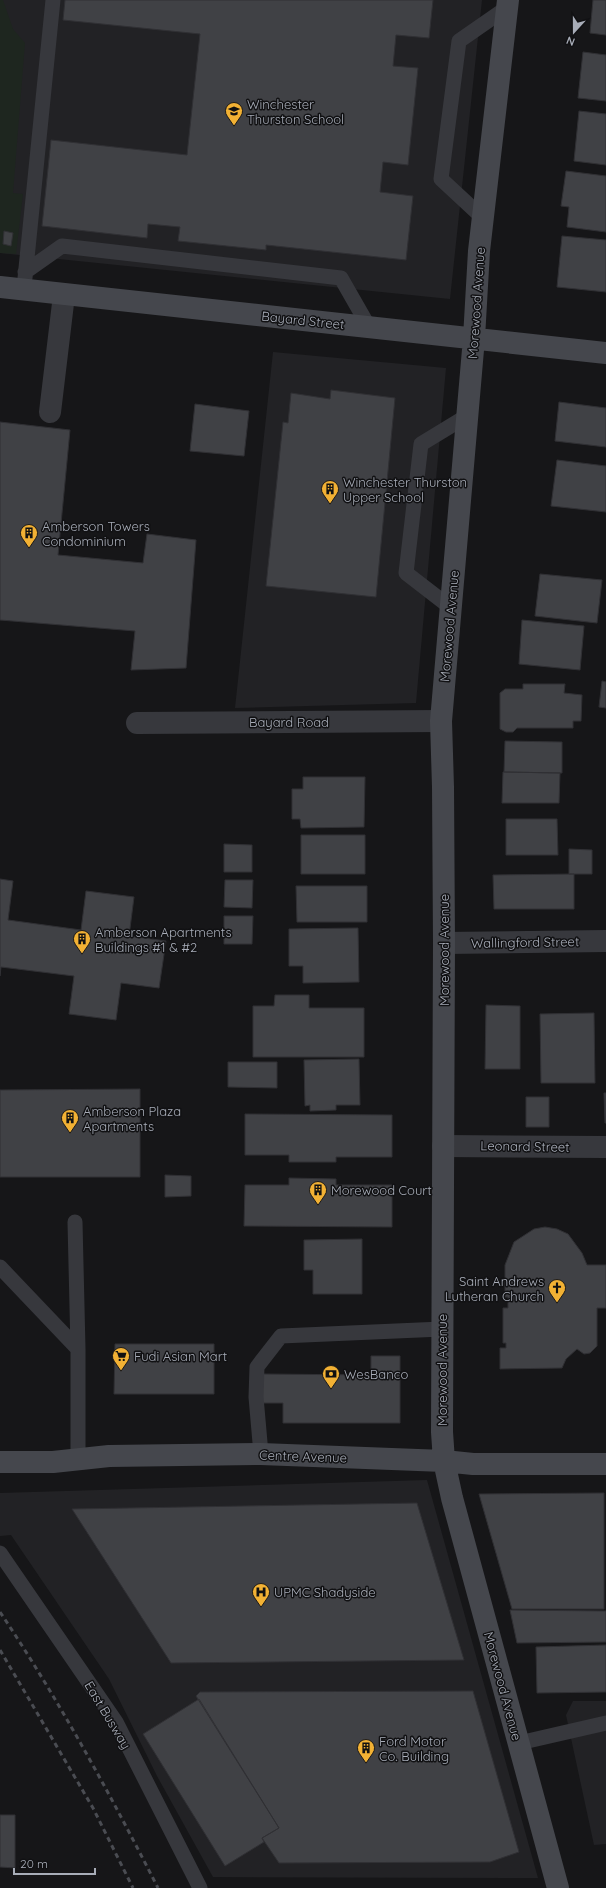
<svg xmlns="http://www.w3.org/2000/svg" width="606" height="1888" viewBox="0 0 606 1888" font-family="Quicksand,sans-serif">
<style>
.built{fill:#222225}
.green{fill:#1e261f}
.building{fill:#404145;stroke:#303034}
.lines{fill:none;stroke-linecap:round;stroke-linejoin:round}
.lane{stroke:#37383d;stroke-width:15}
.street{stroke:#37383d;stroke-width:22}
.secondary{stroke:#45474d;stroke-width:22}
.rail{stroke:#4a4c52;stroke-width:3;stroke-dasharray:5 4;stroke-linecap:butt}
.labels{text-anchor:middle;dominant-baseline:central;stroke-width:3;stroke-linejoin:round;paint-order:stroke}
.poi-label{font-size:13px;fill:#a8adb8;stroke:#111113;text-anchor:start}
.street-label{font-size:13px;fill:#a8adb8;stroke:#111113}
</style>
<rect width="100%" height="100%" fill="#161618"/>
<path class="built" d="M0,0H482L450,299L0,253Z
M273,352L446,368L416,703L235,708Z
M427,1480L538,1878L213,1877L157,1776L109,1679L11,1535L0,1536V1493Z
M573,1701H606V1844L594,1845L566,1715Z"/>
<path class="green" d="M0,0H3L13,29L25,43L13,193L23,194L16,254L0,253Z"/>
<path class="building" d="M65,0H433L429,38L396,35L393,66L418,68L408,165L383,162L380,192L413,196L406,260L266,245V250L178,241L180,227L148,224L147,238L42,226L51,140L187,155L200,34L63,20Z
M593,0H606V35L590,33Z
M583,52L606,55V101L578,98Z
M579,111L606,114V165L574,161Z
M566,171L606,176V232L567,227L569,207L561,206Z
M4,231L13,233L11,246L3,244Z
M562,236L606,240V292L557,287Z
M331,390L395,398L376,597L266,586L283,422L288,423L291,393L330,399Z
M559,402L606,408V447L555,441Z
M195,404L249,411L244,456L190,451Z
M0,422L70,430L58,555L143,563L147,534L196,540L186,668L131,670L135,631L0,620Z
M557,460L606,466V512L551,506Z
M540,574L602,580L597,623L535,616Z
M522,620L584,626L580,670L519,664Z
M602,681L606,682V708L599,707Z
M523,684H565L564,693L582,695L581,721H573V728H517L513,732H506L500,729V693L505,689H523Z
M505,741L562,742V773L504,772Z
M503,772L560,773L559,803H502Z
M303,777H365L364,827L301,828L300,819H292V789H303Z
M506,819H557L558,855H506Z
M301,835H365V874H301Z
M224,844L252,845V872H224Z
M569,849L592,850V874H569Z
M574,874V909H494L493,875Z
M0,879L13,881L8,920L81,930L86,891L134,897L129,936L166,941L159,988L121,983L116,1020L69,1014L74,976L1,967L0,976Z
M225,880H253L252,908L224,907Z
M296,886H367V922H297Z
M224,916H253L252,944H224Z
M358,928L359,982L303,983V966H289V929Z
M275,995H309V1008H364V1057H253V1006H274Z
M486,1005L520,1006V1069H485Z
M594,1013L595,1083H541L540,1014Z
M359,1059L360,1105H336V1110L310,1111V1105L305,1106L304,1060Z
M228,1062H277V1088L228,1087Z
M140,1089V1177H0V1090Z
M604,1093H606V1123H605Z
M526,1097H549V1127H526Z
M245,1114L392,1115V1157H336V1162H289V1155H245Z
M165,1175L191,1176V1196L165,1197Z
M289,1178L336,1179V1185H392V1227L244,1226L245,1185H289Z
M545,1227L557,1229L568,1234L582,1253L587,1265H606V1308H597V1346L590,1353L584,1354L577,1349L566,1359L562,1368L500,1369V1348H506V1343H503V1308H508V1297H505V1265L514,1242L534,1229Z
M362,1239V1294H313V1270H304V1240Z
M115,1344H214V1394H114Z
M371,1356H400V1423H283V1403H262V1374L371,1375Z
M604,1493V1609H512L479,1494Z
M417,1503L464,1660L171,1663L72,1509Z
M510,1610L606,1611V1642L517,1643Z
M606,1645V1692L537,1693L536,1647Z
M473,1691L519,1852L490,1862L279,1863L262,1838L279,1828L196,1696L200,1692Z
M199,1699L279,1828L262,1838L264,1842L225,1866L143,1734Z
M0,1815H15V1868L0,1867Z"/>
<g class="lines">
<path class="lane" d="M483,218L441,179L459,41L508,7
M25,272L62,246L341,278L369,327
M25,278L53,0
M450,607L406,573L421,444L467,416
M75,1222L78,1349
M0,1267L78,1349V1458
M261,1454L256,1397L257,1367L281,1336L442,1329
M0,1553L116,1722L200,1888
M519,1743L606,1723"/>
<path class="street" d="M50,412L64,295
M137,723L441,721
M444,943L606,941
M443,1146L606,1147"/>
<path class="secondary" d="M508,0L479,251L474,338L441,721L443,787L444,943L442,1432L444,1461L452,1498L558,1888
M0,287L606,353
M0,1462H53L109,1456L261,1454L444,1461L473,1464H606"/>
<path class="rail" d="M0,1612C59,1700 110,1794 158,1888
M0,1650L93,1808L133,1888"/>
</g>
<defs>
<symbol id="school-pin" viewBox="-11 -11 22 30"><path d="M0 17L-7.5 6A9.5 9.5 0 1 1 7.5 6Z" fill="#f2b134" stroke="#111113"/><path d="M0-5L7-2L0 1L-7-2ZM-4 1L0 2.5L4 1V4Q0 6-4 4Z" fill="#111"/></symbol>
<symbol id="building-pin" viewBox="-11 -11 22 30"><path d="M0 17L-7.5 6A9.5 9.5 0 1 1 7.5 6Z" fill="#f2b134" stroke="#111113"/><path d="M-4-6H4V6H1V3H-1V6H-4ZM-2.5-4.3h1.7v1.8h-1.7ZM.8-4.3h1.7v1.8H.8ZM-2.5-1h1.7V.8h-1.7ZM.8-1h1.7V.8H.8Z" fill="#111"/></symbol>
<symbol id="church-pin" viewBox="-11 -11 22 30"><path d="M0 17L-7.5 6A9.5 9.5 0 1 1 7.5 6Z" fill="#f2b134" stroke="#111113"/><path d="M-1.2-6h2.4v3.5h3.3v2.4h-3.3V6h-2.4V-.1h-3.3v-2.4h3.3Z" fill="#111"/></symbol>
<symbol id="supermarket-pin" viewBox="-11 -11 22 30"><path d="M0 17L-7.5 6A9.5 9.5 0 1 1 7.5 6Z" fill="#f2b134" stroke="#111113"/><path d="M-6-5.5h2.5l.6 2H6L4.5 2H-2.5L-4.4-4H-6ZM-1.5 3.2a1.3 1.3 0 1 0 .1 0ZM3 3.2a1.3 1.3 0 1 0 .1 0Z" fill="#111"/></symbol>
<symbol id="bank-pin" viewBox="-11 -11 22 30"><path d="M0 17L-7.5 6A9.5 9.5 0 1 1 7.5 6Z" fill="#f2b134" stroke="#111113"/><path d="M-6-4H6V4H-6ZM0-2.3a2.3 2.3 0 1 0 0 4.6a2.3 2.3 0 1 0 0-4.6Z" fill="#111"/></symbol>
<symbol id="hospital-pin" viewBox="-11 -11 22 30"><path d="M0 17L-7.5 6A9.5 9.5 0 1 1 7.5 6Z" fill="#f2b134" stroke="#111113"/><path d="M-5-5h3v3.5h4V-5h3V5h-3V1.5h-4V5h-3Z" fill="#111"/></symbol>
</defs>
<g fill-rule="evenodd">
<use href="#school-pin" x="224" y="101" width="20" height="27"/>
<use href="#building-pin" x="320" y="479" width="20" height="27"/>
<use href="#building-pin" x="19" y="523" width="20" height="27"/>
<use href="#building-pin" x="72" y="929" width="20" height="27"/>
<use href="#building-pin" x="60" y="1108" width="20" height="27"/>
<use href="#building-pin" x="308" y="1180" width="20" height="27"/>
<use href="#church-pin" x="547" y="1278" width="20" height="27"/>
<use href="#supermarket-pin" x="111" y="1346" width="20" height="27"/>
<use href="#bank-pin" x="321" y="1364" width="20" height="27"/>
<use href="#hospital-pin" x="251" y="1582" width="20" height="27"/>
<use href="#building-pin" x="356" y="1738" width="20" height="27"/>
</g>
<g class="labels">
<g class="poi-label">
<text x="247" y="104">Winchester<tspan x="247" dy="15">Thurston School</tspan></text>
<text x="343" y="482">Winchester Thurston<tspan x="343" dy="15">Upper School</tspan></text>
<text x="42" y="526">Amberson Towers<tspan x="42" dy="15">Condominium</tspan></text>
<text x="95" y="932">Amberson Apartments<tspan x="95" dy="15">Buildings #1 &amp; #2</tspan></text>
<text x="83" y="1111">Amberson Plaza<tspan x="83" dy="15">Apartments</tspan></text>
<text x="331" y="1190">Morewood Court</text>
<text x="544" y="1281" text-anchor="end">Saint Andrews<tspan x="544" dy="15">Lutheran Church</tspan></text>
<text x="134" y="1356">Fudi Asian Mart</text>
<text x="344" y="1374">WesBanco</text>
<text x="274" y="1592">UPMC Shadyside</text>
<text x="379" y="1741">Ford Motor<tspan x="379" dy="15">Co. Building</tspan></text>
</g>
<g class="street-label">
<text transform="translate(476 303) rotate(-86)">Morewood Avenue</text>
<text transform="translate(303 320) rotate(6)">Bayard Street</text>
<text transform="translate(449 626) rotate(-85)">Morewood Avenue</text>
<text x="289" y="722">Bayard Road</text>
<text transform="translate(525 942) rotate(-1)">Wallingford Street</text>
<text transform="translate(444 950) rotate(-90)">Morewood Avenue</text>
<text transform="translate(525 1146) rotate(1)">Leonard Street</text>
<text transform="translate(442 1370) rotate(-90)">Morewood Avenue</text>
<text transform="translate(303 1456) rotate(2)">Centre Avenue</text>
<text transform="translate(503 1686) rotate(75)">Morewood Avenue</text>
<text transform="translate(108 1715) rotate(59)">East Busway</text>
</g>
</g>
<g transform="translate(574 32) rotate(201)" stroke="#111113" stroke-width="3" paint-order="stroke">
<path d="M0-3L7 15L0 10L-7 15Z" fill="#a8adb8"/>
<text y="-6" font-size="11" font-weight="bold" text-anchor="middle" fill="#a8adb8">N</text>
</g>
<path d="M14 1868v6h81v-6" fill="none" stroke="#a8adb8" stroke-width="2"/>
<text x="20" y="1868" font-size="12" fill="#a8adb8" stroke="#111113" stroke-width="3" paint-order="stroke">20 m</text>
</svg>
